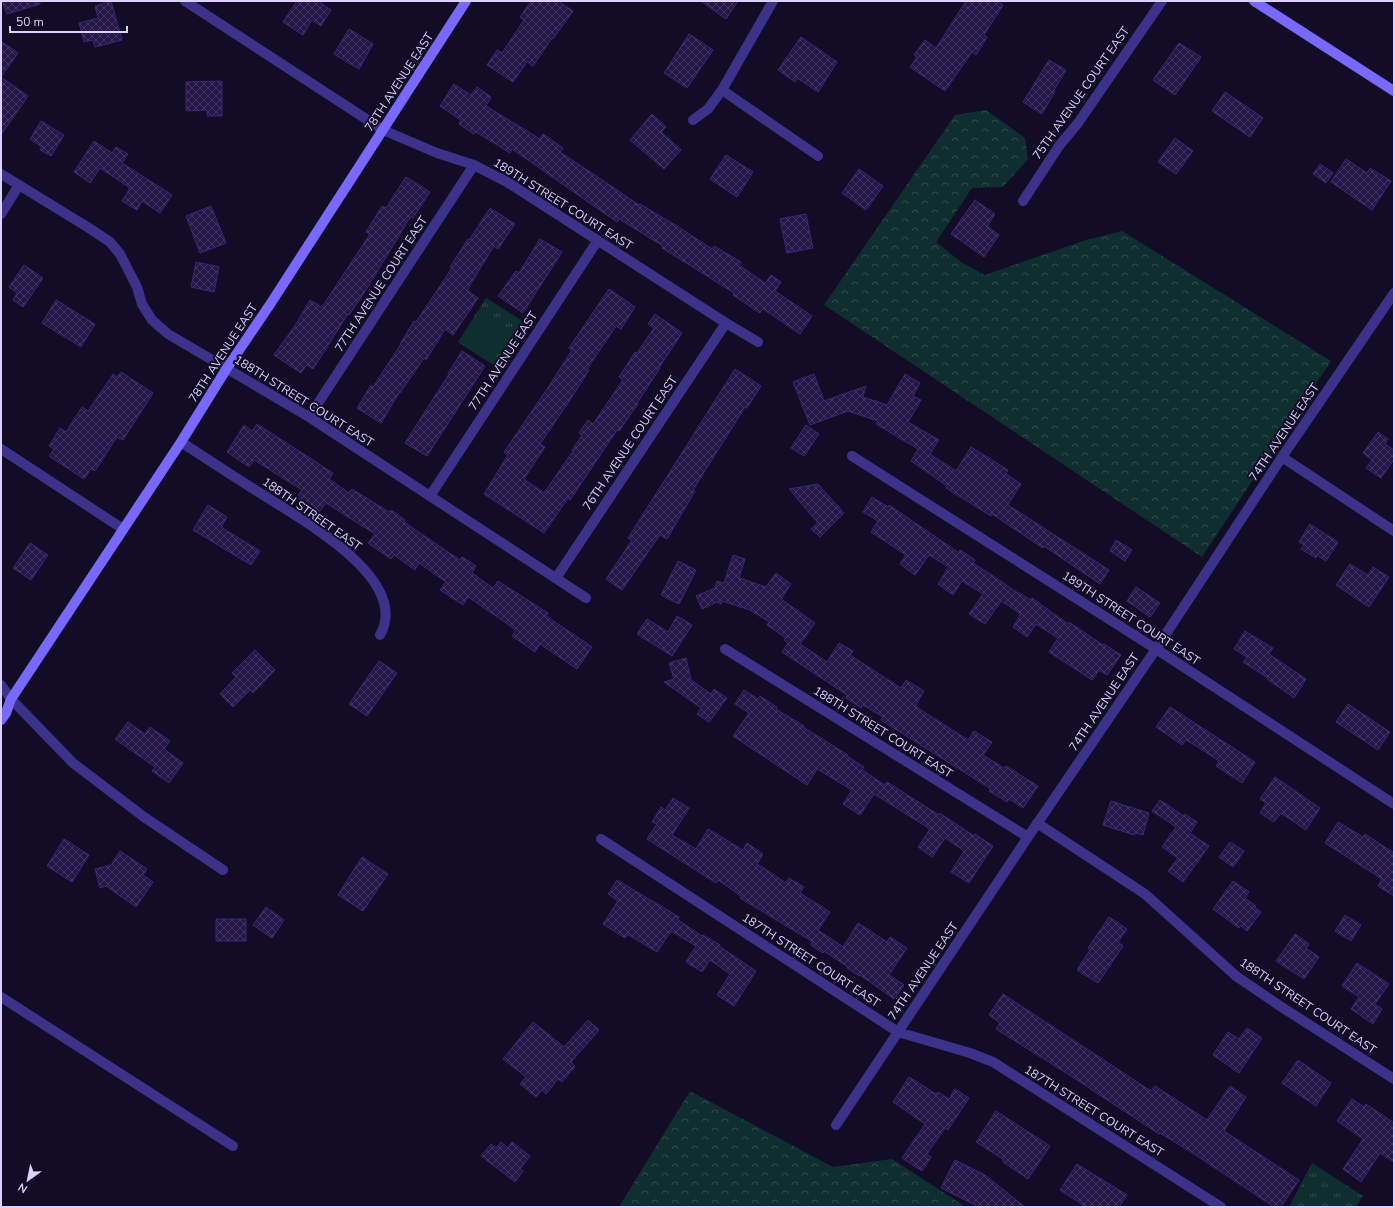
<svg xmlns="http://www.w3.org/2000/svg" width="1395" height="1208" viewBox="0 0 1395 1208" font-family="'Nunito Sans',sans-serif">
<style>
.grass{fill:url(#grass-tufts)}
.forest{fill:url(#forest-crowns)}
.pitch{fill:#0f2e30}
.building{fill:url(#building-cross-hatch);stroke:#3d2677}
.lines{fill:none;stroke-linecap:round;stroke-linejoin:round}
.street{stroke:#3d3289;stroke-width:10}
.secondary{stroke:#7968ff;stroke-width:10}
.labels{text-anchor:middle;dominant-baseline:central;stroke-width:4;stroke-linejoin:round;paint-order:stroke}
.street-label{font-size:12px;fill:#dad1ff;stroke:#130c26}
</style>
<defs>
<pattern id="grass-tufts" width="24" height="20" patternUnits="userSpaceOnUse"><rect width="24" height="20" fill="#0f2e30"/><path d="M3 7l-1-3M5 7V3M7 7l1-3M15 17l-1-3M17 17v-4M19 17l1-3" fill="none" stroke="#314b4f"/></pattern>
<pattern id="forest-crowns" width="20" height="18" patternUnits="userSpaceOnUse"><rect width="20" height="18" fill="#0f2e30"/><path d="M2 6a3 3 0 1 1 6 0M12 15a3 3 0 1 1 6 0" fill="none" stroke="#314b4f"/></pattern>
<pattern id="building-cross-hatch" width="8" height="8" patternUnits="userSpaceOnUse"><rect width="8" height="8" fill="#251648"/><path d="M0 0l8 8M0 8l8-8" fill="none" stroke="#443763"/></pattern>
</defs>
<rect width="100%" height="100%" fill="#130c26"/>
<path class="grass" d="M486,298L529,325L501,370L458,342Z
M1312,1163L1363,1196L1356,1207H1289Z"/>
<path class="forest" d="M986,110L1025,138L1028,159L1003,187L972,188L936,242L961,262L985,275L1086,240L1122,231L1331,361L1202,557L824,305L955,115Z
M690,1091L833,1167L892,1159L966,1207H619Z"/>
<path class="pitch" d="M482,312L512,331L492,362L462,343Z"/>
<path class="building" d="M2,1H40V4L7,14Z
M111,1L122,40L95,47L93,40L84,42L79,23L98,18L95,6Z
M297,1H318L331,10L321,26L312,20L303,35L283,22Z
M531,1H558L573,11L553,39L552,38L533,66L527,62L513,82L487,65L497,50L502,53L524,20L520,17Z
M701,1H738L726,19Z
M966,1H997L1003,5L984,35L987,37L976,55L972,52L945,91L910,67L917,57L914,55L925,40L936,48Z
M349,29L373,44L359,69L334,54Z
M689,34L713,50L687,88L664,73Z
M801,37L837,62L818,92L797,78L795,82L778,70Z
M1,41L18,53L1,77L28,96L1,135Z
M1179,43L1201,57L1175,95L1153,80Z
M1049,60L1066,70L1054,90L1055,91L1042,114L1023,102Z
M222,81V116H207V110L186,111V82Z
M454,84L471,95L477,87L491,97L486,106L540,139L543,134L563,148L560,152L604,181L639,205L640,204L677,226L712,249L714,246L741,262L739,265L765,283L771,275L781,282L775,291L812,316L800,334L763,309L760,313L733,295L734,293L662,248L663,246L619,219L617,222L512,149L510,153L476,132L474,134L459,124L461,120L440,106Z
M1225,92L1263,118L1250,137L1212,111Z
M652,114L666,127L661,132L681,150L664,169L630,140Z
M41,121L64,135L51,156L40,150L42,147L30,139Z
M1175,138L1193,151L1176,174L1158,162Z
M94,141L112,153L116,147L128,154L122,163L172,195L160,213L142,201L137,210L122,201L130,188L100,168L90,183L74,172Z
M726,155L753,172L737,197L710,179Z
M1346,159L1367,173L1370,168L1391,181L1372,210L1331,182Z
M1320,164L1333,173L1326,183L1313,174Z
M859,169L883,186L866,210L842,193Z
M406,177L430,192L413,218L411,216L366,290L349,315L348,314L313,369L307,365L301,373L274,355L296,324L310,300L322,307L370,234L366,232L382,206L386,208Z
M975,200L995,214L987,226L999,235L984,257L951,234Z
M211,206L226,243L200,253L186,216Z
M490,208L515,224L498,249L494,246L467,290L478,298L453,335L445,329L426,360L424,358L400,393H399L381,423L357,408L371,385L373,387L401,344H400L414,321L416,322L452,268L450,267L468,239L469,240Z
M806,214L813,248L787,253L780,219Z
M540,239L562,252L523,313L498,296L516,271L519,273Z
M196,262L219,267L214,292L191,287Z
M24,265L43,278L23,307L13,300L17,293L9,287Z
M609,289L635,307L621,329L616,326L587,369L589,370L570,400L540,444L545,447L524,479L544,493L573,451L572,450L582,435L579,433L588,420L593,424L623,380L619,377L635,352L637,353L654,328L648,324L655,314L682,333L659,368H660L637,403L638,404L619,431L617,430L570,500L568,498L544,533L484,494L508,455L504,452L551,383L572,350L569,348Z
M56,300L95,324L81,347L42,323Z
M462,351L485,366L427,456L405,443L449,374H448Z
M735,369L761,386L747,408L745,407L693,490L695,491L667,539L660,535L622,590L606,579L632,540L628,538Z
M121,372L153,393L123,440L117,437L95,471L91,469L84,479L49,456L54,449L49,446L60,428L66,432L82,407L88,411L113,374L117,377Z
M814,374L824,401L866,386L863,397L887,405L905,374L920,383L913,396L921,400L908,422L939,440L930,454L956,471L971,447L1008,470L1006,474L1021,484L1008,505L1109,570L1100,584L1044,546L1043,548L992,514L991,516L946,488L947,486L911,461L918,449L876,424L878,421L848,411L810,425L793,382Z
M257,424L333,473L329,479L349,493L352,489L389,512L391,510L405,520L404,522L460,560L462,557L476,566L472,573L493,588L498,581L548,613L546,616L592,647L577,669L540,644L535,652L512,636L516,630L468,597L463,605L440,590L446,582L419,563L415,570L394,555L391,559L368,543L375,534L326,503L319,512L297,497L302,490L254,460L249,467L227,452L244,425L252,431Z
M806,425L819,434L804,456L791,448Z
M1378,432L1388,439L1385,444L1394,450V459L1381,478L1366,468L1372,460L1363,453Z
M818,484L844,513L820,537L811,529L818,523L789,489Z
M872,497L888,507L889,505L959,553L960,550L975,560L973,563L992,575L1015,591L1031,600L1032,598L1068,624L1069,622L1103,645L1104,644L1121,655L1107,675L1099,670L1092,680L1049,652L1058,638L1036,624L1027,637L1013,627L1021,614L1001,601L985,624L969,614L983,594L962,581L953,595L938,584L949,567L929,555L915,575L900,564L906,555L871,532L878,521L863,512Z
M208,505L227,517L221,527L260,551L251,565L193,530Z
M1310,524L1338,542L1326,561L1317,555L1316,558L1301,549L1304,545L1299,542Z
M1116,540L1132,550L1125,561L1110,551Z
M30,543L48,555L31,580L13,568Z
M733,555L745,559L739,578L766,587L776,573L791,584L781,599L815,623L800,644L827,662L839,643L853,651L850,655L901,688L906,680L924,691L915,706L968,740L974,731L992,742L983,755L1004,768L1006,766L1038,786L1023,808L1009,799L1007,802L989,791L991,789L881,720L883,717L863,705L861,708L846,698L847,695L782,652L788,643L784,640L786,638L767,625L769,622L750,610L722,601L721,604L717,602L702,609L696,596L715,588L717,581L724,583Z
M678,561L696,570L679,604L661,595Z
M1350,564L1368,575L1373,567L1389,577L1369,607L1336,585Z
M1136,587L1160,603L1150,617L1127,601Z
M677,616L692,625L672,656L637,634L647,619L668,632Z
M1245,631L1273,648L1269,654L1306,679L1294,698L1267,679L1268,678L1243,662L1247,657L1234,649Z
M255,650L275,670L253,693L250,690L233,707L220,694L236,677L232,673Z
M686,658L691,680L711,694L714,689L727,698L709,722L697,714L701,708L664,682L674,679L669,663Z
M379,661L397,673L367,716L349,704Z
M744,690L758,699L760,696L777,707L776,709L804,726L803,727L848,755L847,756L864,767L862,770L885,785L887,782L939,815L940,813L974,836L975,834L993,846L969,883L951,872L964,851L945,838L932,857L918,847L930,829L895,807L874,794L860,815L843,804L852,790L817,769L807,785L733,736L749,713L735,704Z
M1348,704L1390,732L1378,750L1336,722Z
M1170,707L1255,762L1242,783L1216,766L1219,761L1198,747L1186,740L1182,745L1156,727Z
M128,722L145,734L150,727L170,741L164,749L183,763L169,783L152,771L155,767L115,739Z
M1275,777L1320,808L1306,830L1281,813L1274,822L1260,813L1266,803L1260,799Z
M673,798L689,808L672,835L696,849L708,829L743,850L747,843L763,854L757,864L762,867L786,883L789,878L804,887L800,893L830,912L818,930L843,947L858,923L887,942L890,937L907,948L889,975L904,985L894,999L860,975L859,976L847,968L848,967L824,951L823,953L811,945L813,942L740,898L741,896L718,880L716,883L647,839L657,824L652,822L661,807L665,810Z
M1160,800L1184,816L1185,814L1197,822L1190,833L1209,846L1183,882L1168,871L1178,858L1162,847L1176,827L1152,811Z
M1111,801L1149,813L1143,835L1135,833L1134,835L1103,825Z
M1338,822L1363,837L1365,834L1394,853V896L1378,886L1382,879L1325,843Z
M64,839L89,855L72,882L47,866Z
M1230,842L1244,851L1233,867L1219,857Z
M120,851L147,869L143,875L153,882L136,907L106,886L100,888L95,869L111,865Z
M362,857L388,874L363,911L338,895Z
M617,880L679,917L678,920L702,936L703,935L720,945L719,946L756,971L734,1006L717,995L730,974L710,960L702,972L686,962L696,946L671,931L657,952L627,934L625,938L603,924L618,901L608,894Z
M1233,881L1249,892L1245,898L1256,906L1254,907L1261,912L1247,931L1241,926L1239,928L1213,909Z
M266,907L284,920L272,938L253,925Z
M1345,915L1361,925L1351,941L1335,931Z
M1109,917L1127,929L1118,942L1123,946L1098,983L1077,970L1090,950L1088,948Z
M216,919H246V941H216Z
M1295,934L1309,944L1306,948L1319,957L1304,979L1276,961Z
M1357,963L1389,984L1375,1004L1382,1009L1373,1024L1351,1009L1359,997L1342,986Z
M1003,994L1151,1091L1155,1086L1207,1120L1230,1086L1246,1097L1224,1131L1299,1180L1281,1207H1274L1191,1152L1160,1133L1159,1134L1071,1076L996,1029L1000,1023L989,1015Z
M588,1020L599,1030L571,1062L575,1066L562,1082L558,1079L546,1094L542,1090L536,1097L520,1084L526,1077L503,1059L533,1022L564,1047Z
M1247,1028L1262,1038L1239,1073L1213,1055L1228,1032L1239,1039Z
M1298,1060L1331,1083L1316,1106L1282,1083Z
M909,1077L936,1094L938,1092L949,1099L955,1089L969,1098L948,1130L945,1128L927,1154L931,1157L922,1171L902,1158L925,1124L893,1102Z
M1352,1099L1364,1107L1366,1104L1394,1123V1162L1380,1153L1361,1182L1343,1169L1363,1139L1337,1121Z
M996,1111L1050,1146L1028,1179L1003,1162L1004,1160L976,1142Z
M501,1142L508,1148L512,1142L530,1156L520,1169L523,1171L515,1182L481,1156L491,1144L496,1148Z
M955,1160L985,1175L1025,1207H979L941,1188Z
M1077,1164L1127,1195L1119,1207H1086L1060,1190Z"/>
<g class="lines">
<path class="street" d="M185,1L383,130L437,153L474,165L507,182L726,323L758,342
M722,90L818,156
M693,120L708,109L722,90L773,1
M1,174L89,228L110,242L120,254L137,287L142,304L152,320L168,334L309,417L586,598
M1023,201L1059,146L1078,123L1162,1
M1,214L19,185
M309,417L474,165
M181,442C210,461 239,480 268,498C305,522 411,580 380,635
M1,449L123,529
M852,456L1156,649L1394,804
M1282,457L1394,531
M430,496L598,240
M556,578L726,323
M725,649L1028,837
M1,685L11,699L73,763L144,817L223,870
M1037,823L1145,894L1236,976L1280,1006L1394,1079
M601,839L898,1032L970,1053L993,1062L1221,1207
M1,997L233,1146
M836,1125L1028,837L1156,649L1282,457L1394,293"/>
<path class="secondary" d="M1254,1L1394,91
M1,720L6,713L11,699L181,442L227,368L271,303L466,1"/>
</g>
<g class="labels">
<g class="street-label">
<text transform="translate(399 82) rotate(-57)">78TH AVENUE EAST</text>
<text transform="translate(1081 93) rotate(-55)">75TH AVENUE COURT EAST</text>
<text transform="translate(563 204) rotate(32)">189TH STREET COURT EAST</text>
<text transform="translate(381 284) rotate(-57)">77TH AVENUE COURT EAST</text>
<text transform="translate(223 353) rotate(-57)">78TH AVENUE EAST</text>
<text transform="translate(503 361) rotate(-57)">77TH AVENUE EAST</text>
<text transform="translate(304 401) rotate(32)">188TH STREET COURT EAST</text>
<text transform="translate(1284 432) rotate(-56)">74TH AVENUE EAST</text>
<text transform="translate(630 443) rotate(-56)">76TH AVENUE COURT EAST</text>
<text transform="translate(312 514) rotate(35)">188TH STREET EAST</text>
<text transform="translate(1131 618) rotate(33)">189TH STREET COURT EAST</text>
<text transform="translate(1104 702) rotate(-56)">74TH AVENUE EAST</text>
<text transform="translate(883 732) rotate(32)">188TH STREET COURT EAST</text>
<text transform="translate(811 960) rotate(33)">187TH STREET COURT EAST</text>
<text transform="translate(923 971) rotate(-56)">74TH AVENUE EAST</text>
<text transform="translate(1308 1006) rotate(34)">188TH STREET COURT EAST</text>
<text transform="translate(1094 1111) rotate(32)">187TH STREET COURT EAST</text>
</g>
</g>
<rect width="1395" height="1208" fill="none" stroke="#dad1ff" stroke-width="4"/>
<g transform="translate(28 1180) rotate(213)" stroke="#130c26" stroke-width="3" paint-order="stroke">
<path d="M0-3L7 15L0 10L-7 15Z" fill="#dad1ff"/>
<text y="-6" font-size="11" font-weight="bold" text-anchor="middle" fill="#dad1ff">N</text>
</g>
<path d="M10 26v6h117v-6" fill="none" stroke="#dad1ff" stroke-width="2"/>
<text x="16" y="26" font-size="12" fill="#dad1ff" stroke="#130c26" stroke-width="3" paint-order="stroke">50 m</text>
</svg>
